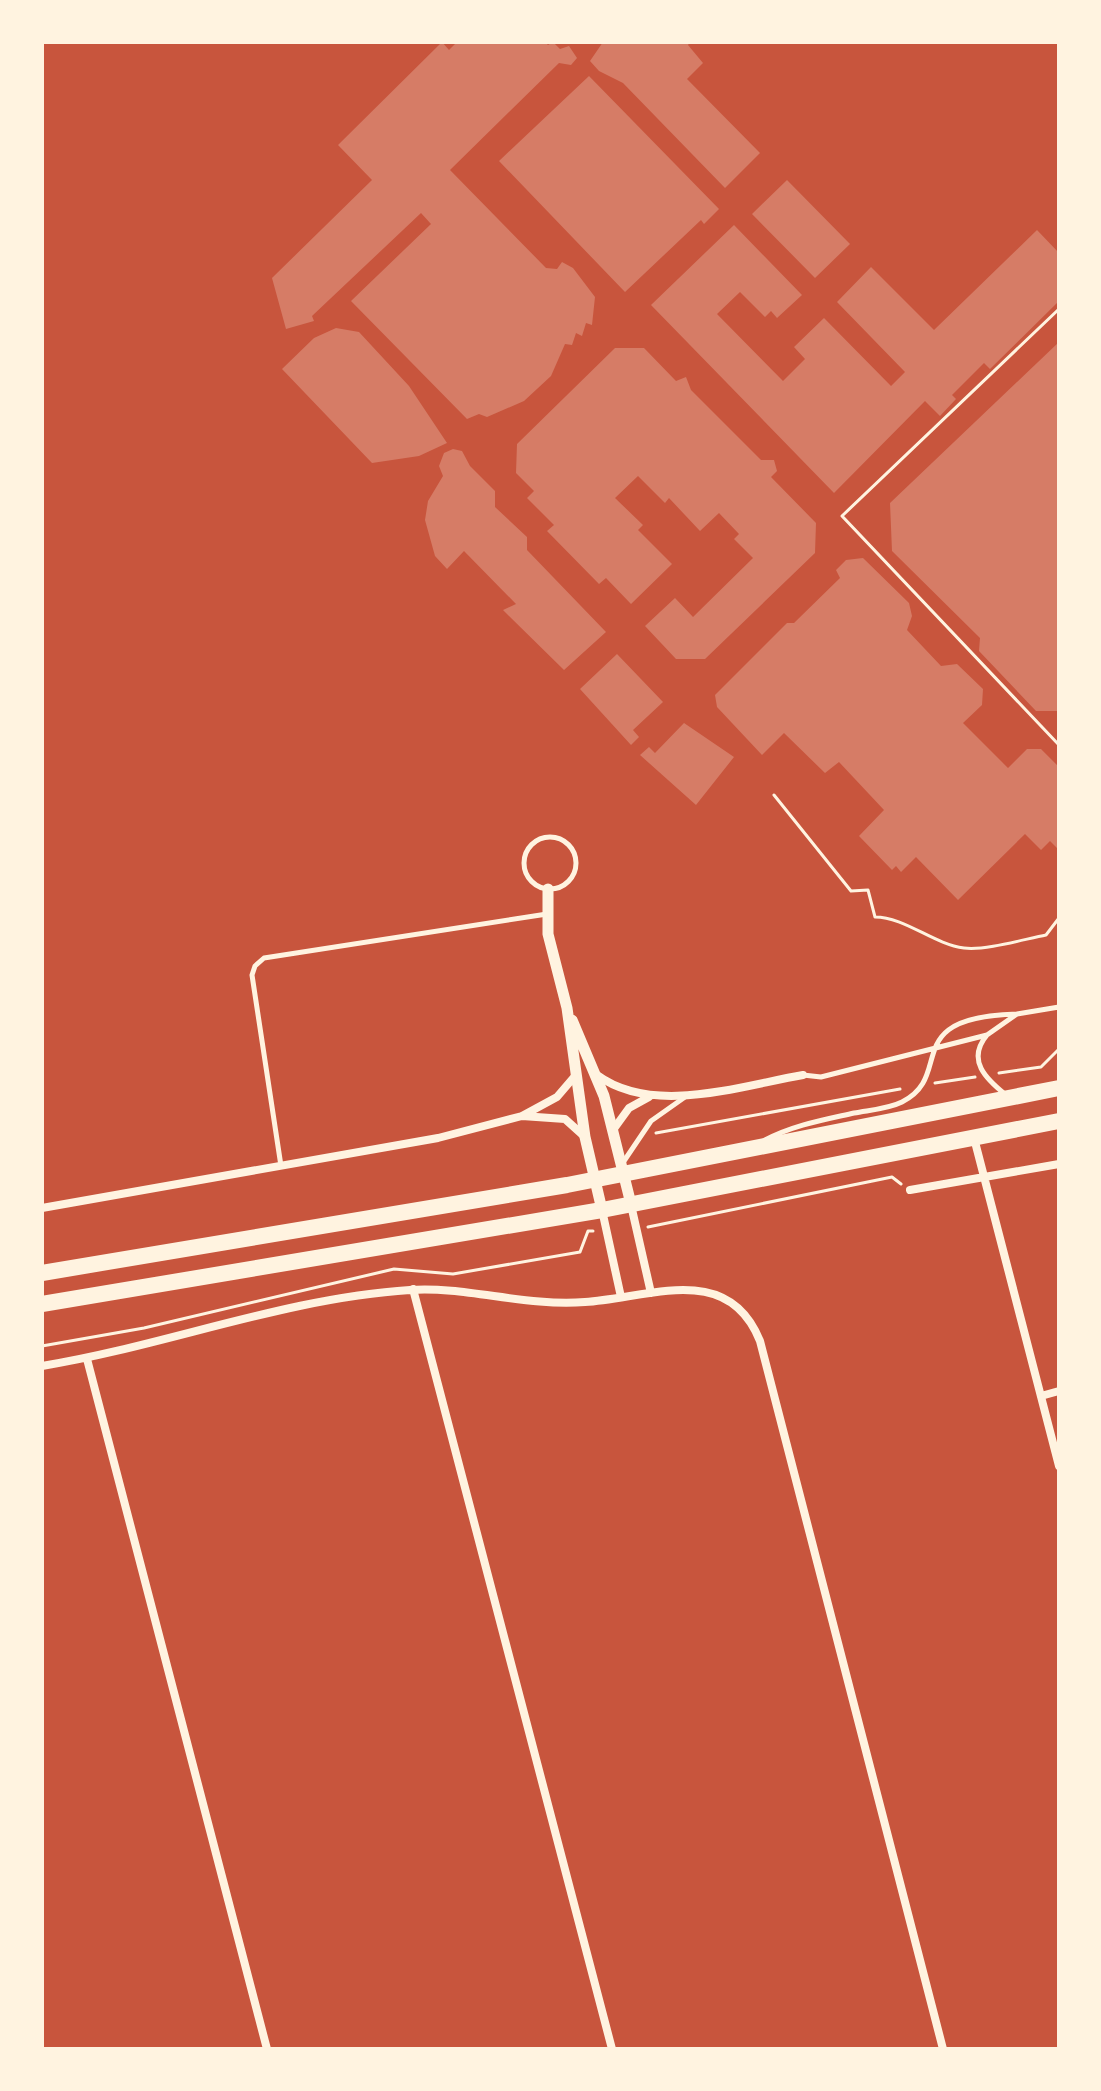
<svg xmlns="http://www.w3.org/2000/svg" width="1101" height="2091" viewBox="0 0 1101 2091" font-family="Signika,sans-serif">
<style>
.building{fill:#d67c66}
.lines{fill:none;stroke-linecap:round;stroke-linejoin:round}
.path{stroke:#fff3e0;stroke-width:3}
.service{stroke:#fff3e0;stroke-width:5}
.minor{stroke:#fff3e0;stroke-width:8}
.tertiary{stroke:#fff3e0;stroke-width:11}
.trunk{stroke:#fff3e0;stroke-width:16}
</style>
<rect width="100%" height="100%" fill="#c8553d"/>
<path class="building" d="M442,42L449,50L457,42H545L548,45L553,42L560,49L569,46L577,58L571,65L559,63L450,170L546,268L557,269L562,262L573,268L595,297L592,325L586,323L582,336L576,333L572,345L565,344L551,376L524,401L487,417L479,414L467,419L351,301L431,224L421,213L312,316L314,321L286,329L272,278L372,180L338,145Z
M603,42H690L688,45L703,63L687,79L760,153L725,188L623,83L599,71L590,61Z
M589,76L719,209L704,224L701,220L625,292L499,161Z
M787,180L850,244L815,278L752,214Z
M734,225L802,295L777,318L771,311L765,317L740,292L717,314L783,381L805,359L794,347L824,318L891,386L905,372L837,302L871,267L934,330L1037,230L1059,253V301L990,369L984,363L952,395L956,399L940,416L925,401L834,493L651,305Z
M336,328L359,332L409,386L447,443L419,456L372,463L282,369L314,338Z
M1059,342V711H1036L979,651L980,638L892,551L890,503Z
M615,348H644L676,381L686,377L691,390L761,460H774L777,471L771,477L816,523L815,553L705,659H676L645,626L675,598L693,617L753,558L734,539L739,534L719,513L700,531L669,498L665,503L638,476L615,498L643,525L638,530L672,564L631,604L606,578L599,584L547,531L554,525L527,498L534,491L516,473L517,444Z
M453,449L462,451L470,466L495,491V507L527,537V550L606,632L564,670L503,610L516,604L464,551L447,569L435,556L425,520L428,501L443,476L439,466L444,453Z
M863,558L909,603L912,616L907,630L941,666L957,664L983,689L982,705L963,723L1008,768L1027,749H1041L1059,767V850L1050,841L1041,850L1025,834L958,900L916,857L901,872L896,866L892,870L859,836L884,810L839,762L825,773L784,733L762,755L717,707L715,695L787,623H794L840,578L836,570L846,560Z
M617,654L663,702L633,730L639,737L631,745L580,689Z
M684,723L734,757L696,805L640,755L649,747L655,753Z"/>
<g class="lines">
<path class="path" d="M1059,309L842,516L1059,745
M774,795L851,891L868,890L875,917C905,917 933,944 964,948C984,951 1025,939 1046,935L1059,918
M999,1073L1041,1067L1059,1049
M935,1083L975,1077
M656,1133L900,1089
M648,1227L892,1177L901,1184
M42,1346L144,1328L394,1269L453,1274L580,1252L588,1231H593"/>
<path class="service" d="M524 863a26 26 0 1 1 52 0a26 26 0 1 1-52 0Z
M987,1035C966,1060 986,1079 1006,1095
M803,1075L821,1077L987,1035L1017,1014L1059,1007
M765,1140C794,1125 823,1120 854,1113C870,1110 888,1109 902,1102C956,1075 897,1017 1017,1014
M622,1164L651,1121L685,1097
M281,1166L252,975L255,966L264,958L547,914"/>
<path class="minor" d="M597,1075C653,1116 739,1086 803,1075
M522,1116L565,1119L585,1137
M613,1130L629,1108L649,1097
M974,1138L1059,1466
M910,1190L1059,1164
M631,1205L651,1293
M42,1208L438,1138L522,1116L557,1097L575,1076
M602,1210L621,1297
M413,1289L612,2049
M87,1359L267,2049
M42,1366C165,1346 285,1298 410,1290C465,1286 527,1307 585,1302C649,1298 728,1261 760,1341L943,2049
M1041,1396L1059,1391"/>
<path class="tertiary" d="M548,889V934L567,1008L585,1137L602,1210
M572,1020L604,1096L631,1204"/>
<path class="trunk" d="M42,1273L567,1185L1059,1088
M42,1304L602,1210L1059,1121"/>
</g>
<rect width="1101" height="2091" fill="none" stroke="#fff3e0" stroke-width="88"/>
</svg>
